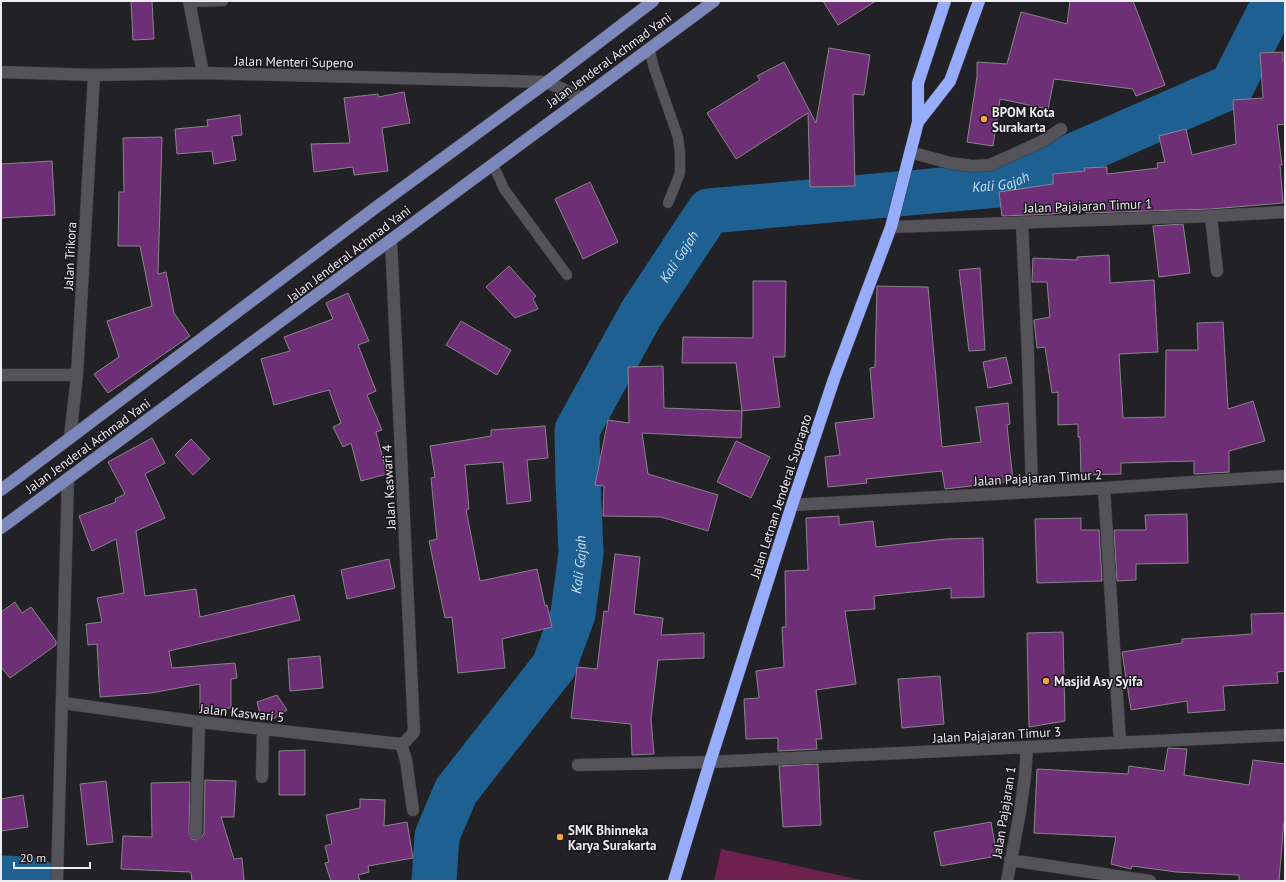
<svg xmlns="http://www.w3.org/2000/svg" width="1286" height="882" viewBox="0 0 1286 882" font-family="'PT Sans',sans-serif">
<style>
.green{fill:#6f214e}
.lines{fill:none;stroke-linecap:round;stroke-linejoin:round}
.river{stroke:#1f6093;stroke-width:45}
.building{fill:#6e2f76;stroke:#898489}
.lane-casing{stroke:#3e3c40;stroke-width:11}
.street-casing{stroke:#3e3c40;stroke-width:13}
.secondary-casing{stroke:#3e3c40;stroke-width:13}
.primary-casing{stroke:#3e3c40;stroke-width:13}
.highway-casing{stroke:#3e3c40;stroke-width:13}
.lane{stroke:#55535a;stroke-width:10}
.street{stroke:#55535a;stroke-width:12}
.secondary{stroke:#55535a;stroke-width:12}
.primary{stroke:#7c88bc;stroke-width:12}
.highway{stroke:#96acfd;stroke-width:12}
.poi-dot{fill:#f5a345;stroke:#19171d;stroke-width:1.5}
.labels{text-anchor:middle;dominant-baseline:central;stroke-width:3;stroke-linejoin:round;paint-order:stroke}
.street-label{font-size:13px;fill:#edecf0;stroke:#19171d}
.poi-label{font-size:13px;font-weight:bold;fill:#edecf0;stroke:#19171d;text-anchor:start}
.water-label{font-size:14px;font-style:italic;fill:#ccdff1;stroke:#19171d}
</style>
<rect width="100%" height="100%" fill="#222126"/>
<path class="green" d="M721,849L865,881H714Z"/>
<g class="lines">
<g class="river">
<path d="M1,878L27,879L37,881"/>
<path id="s1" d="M434,881L437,836L456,791L554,666L573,614L581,553L578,480L577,430L641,314L709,211L1009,184L1232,86L1275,1"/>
</g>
</g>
<path class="building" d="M131,1H152L154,39L133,40Z
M823,1H876L838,25Z
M1070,1H1133L1165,85L1136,96L1133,89L1054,79L1048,109L1000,99L993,146L967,142L977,77V62L1007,64L1021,12L1067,24Z
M829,48L870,55L864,95L853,94L855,186L810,187L808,113L736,159L707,113L760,80L757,76L784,62L816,123Z
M1283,52V61H1285V124L1277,125L1282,165H1280L1283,203L1211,209L1086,213V209L1052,214L1002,216L999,192L1053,184V174L1085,171L1084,168L1107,167V174L1158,168L1157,163L1165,162L1159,136L1186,129L1192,155L1236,144L1233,100L1263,98L1260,53Z
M404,92L410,123L382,128L388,171L354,175L353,167L314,172L311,144L350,143L344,98L378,94V97Z
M240,115L242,135L232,136L236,160L214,164L212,151L177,154L175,129L208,126L207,120Z
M162,137L158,274L166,272L174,313L190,336L108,393L94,374L119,357L107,321L152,306L140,246H118L119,192H124L123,138Z
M52,161L55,215L1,218V164Z
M590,182L618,242L583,259L555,199Z
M1183,224L1190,273L1159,277L1153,226Z
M1109,255L1110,283L1154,280L1158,352L1119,354L1123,418L1165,417L1166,350H1198L1197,323L1223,322L1228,409L1253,401L1265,441L1229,451V472L1194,474V461L1121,463V474L1081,475L1080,437H1078V424L1058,425V392L1052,393L1045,347L1037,348L1034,320L1050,317L1047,282H1032L1033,258L1077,260V257Z
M509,266L536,296L533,299L538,309L515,318L486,287Z
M980,268L985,350L969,351L959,270Z
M753,281H786L785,357H773L780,407L742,411L736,363H682L683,337L753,338Z
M877,286L928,287L942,447L981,442L976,407L1008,403L1010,424L1007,425L1013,481L945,489L942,471L866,479L867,483L828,487L825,457L840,455L835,423L874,418L870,368L875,367Z
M348,293L369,341L358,345L376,391L367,395L382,430L376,432L387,474L361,481L351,443L343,447L333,427L341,423L329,390L274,405L261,359L290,351L284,337L333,319L326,303Z
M461,321L511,350L497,375L446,345Z
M1006,357L1012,383L988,388L983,362Z
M663,366L664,408L742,411L741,438L642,433L648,474L718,495L708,531L661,517L603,516L604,486L595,485L608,420L629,423L628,367Z
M545,426L548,458L527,460L531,501L507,504L503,462L465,465L469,509L466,510L480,581L537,569L545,606L547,605L552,627L502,639L505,668L458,673L452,617L445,618L429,541L437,539L431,478L435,477L430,446L491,436V430Z
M152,438L165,463L145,474L165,518L136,531L145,596L196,589L200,617L294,595L300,620L169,651L172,668L235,663L237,678L231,679V708L200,709V684L151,693L100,697L97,644L88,645L86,624L102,622L97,598L124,593L116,539L92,551L79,516L116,502L115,499L125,494L108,462Z
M191,439L210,459L193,475L175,455Z
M736,441L770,457L751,498L717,482Z
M1187,514L1188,563L1136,564V580L1117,581L1114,530H1146L1145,515Z
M839,516V525L873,521L876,547L946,539L983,538L984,597L951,598V588L874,596L875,609L845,611L856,684L816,690L822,739H816L817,749L778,751V738L746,739L744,699L759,698L756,671L784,667L782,627H786L785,571L808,570L806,518Z
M1081,518V530H1099L1102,581L1037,583L1035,519Z
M615,554L640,557L634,614L663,618L661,635L704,633V658L658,660L651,719L654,754L632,755L631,724L571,718L577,667L597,669L604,611L608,612Z
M389,559L395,588L347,599L341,570Z
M15,602L22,613L31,607L56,641V645L10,678L1,667V612Z
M1285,613V671L1277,672L1278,683L1223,686L1225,710L1188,713L1187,701L1131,710L1122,652L1182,643V639L1252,634L1251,614Z
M1063,632L1065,721L1029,727L1027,633Z
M320,656L323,688L290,691L288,659Z
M940,676L944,724L902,728L898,679Z
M277,695L287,710L275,718L262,721L257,702Z
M1168,748L1187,749L1184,775L1249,785L1253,760L1285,764V821H1284L1279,881H1239V875L1176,872L1132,866L1131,869L1111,864L1116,837L1034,833L1037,769L1128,774L1129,766L1164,771Z
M305,750V795H279V751Z
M818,764L821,825L783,827L779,766Z
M205,780L236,781L234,817H221L234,859L242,858L244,881H192L191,872L121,869L123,836L152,837L151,783L190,782L189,833L192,839L195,840L202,837L204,833Z
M106,781L113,842L87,845L80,784Z
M23,795L28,827L1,831V799Z
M360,799L385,800L384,826L407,822L413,858L368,866L369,872L358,875L360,881H331L325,863L329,862L325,846L332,844L326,815L360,808Z
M991,822L997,856L941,866L934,832Z"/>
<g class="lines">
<defs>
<path id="lane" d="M189,2L223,1
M649,48L654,68L678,137L680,153V173L668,203
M493,164L504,189L567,275"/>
<path id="street" d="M189,1L203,73
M910,152L950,163L972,166L990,165L1043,141L1061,129
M1211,216L1217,271
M1022,223L1028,356L1032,492
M891,227L1211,216L1285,212
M1,375H77
M70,438L77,375L94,75
M1104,488L1120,743
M792,505L1104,488L1285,476
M63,703L199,722L401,744L406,741L414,732L391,240
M401,744L406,760L413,810
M578,765L710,762L1285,735
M262,777L263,729
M196,833L199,722
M1010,860L1150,881
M1007,881L1020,812L1025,776L1027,748"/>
<path id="secondary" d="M1,72L94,75L203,73L547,82L582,98
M57,881L68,478"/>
<path id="primary" d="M1,490L375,208L547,82L653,1
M1,528L714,1"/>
<path id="highway" d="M918,122L950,81L979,1
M674,881L710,762L792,505L834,379L891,227L918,122V83L945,1"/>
</defs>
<use href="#lane" class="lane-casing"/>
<use href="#street" class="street-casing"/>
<use href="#secondary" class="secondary-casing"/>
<use href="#primary" class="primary-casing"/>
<use href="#highway" class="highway-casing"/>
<use href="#lane" class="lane"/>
<use href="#street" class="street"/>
<use href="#secondary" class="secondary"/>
<use href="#primary" class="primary"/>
<use href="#highway" class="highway"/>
</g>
<g class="poi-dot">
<circle cx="984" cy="119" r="4"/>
<circle cx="1046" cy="681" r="4"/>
<circle cx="560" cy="837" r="4"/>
</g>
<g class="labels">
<g class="street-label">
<text transform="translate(609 60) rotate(-36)">Jalan Jenderal Achmad Yani</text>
<text transform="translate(294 62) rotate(1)">Jalan Menteri Supeno</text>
<text transform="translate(1088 206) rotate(-2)">Jalan Pajajaran Timur 1</text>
<text transform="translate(349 254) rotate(-37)">Jalan Jenderal Achmad Yani</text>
<text transform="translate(70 256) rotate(-87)">Jalan Trikora</text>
<text transform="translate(88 446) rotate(-36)">Jalan Jenderal Achmad Yani</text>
<text transform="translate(1038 478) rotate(-3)">Jalan Pajajaran Timur 2</text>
<text transform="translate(389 487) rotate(-93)">Jalan Kaswari 4</text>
<text transform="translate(781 496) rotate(-72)">Jalan Letnan Jenderal Suprapto</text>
<text transform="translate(242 713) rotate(6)">Jalan Kaswari 5</text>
<text transform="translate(997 735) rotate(-3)">Jalan Pajajaran Timur 3</text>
<text transform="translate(1004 812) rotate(-81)">Jalan Pajajaran 1</text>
</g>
<g class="poi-label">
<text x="992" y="112">BPOM Kota<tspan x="992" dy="15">Surakarta</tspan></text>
<text x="1054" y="681">Masjid Asy Syifa</text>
<text x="568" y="830">SMK Bhinneka<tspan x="568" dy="15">Karya Surakarta</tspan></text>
</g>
<g class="water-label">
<text stroke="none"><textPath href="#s1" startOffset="1042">Kali Gajah</textPath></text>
<text stroke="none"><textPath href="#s1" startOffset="694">Kali Gajah</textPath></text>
<text stroke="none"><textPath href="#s1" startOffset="358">Kali Gajah</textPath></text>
</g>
</g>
<rect width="1286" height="882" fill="none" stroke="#edecf0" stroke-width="4"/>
<path d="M14 862v6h76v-6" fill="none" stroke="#edecf0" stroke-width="2"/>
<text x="20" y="862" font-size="12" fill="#edecf0" stroke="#19171d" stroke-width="3" paint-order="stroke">20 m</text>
</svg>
